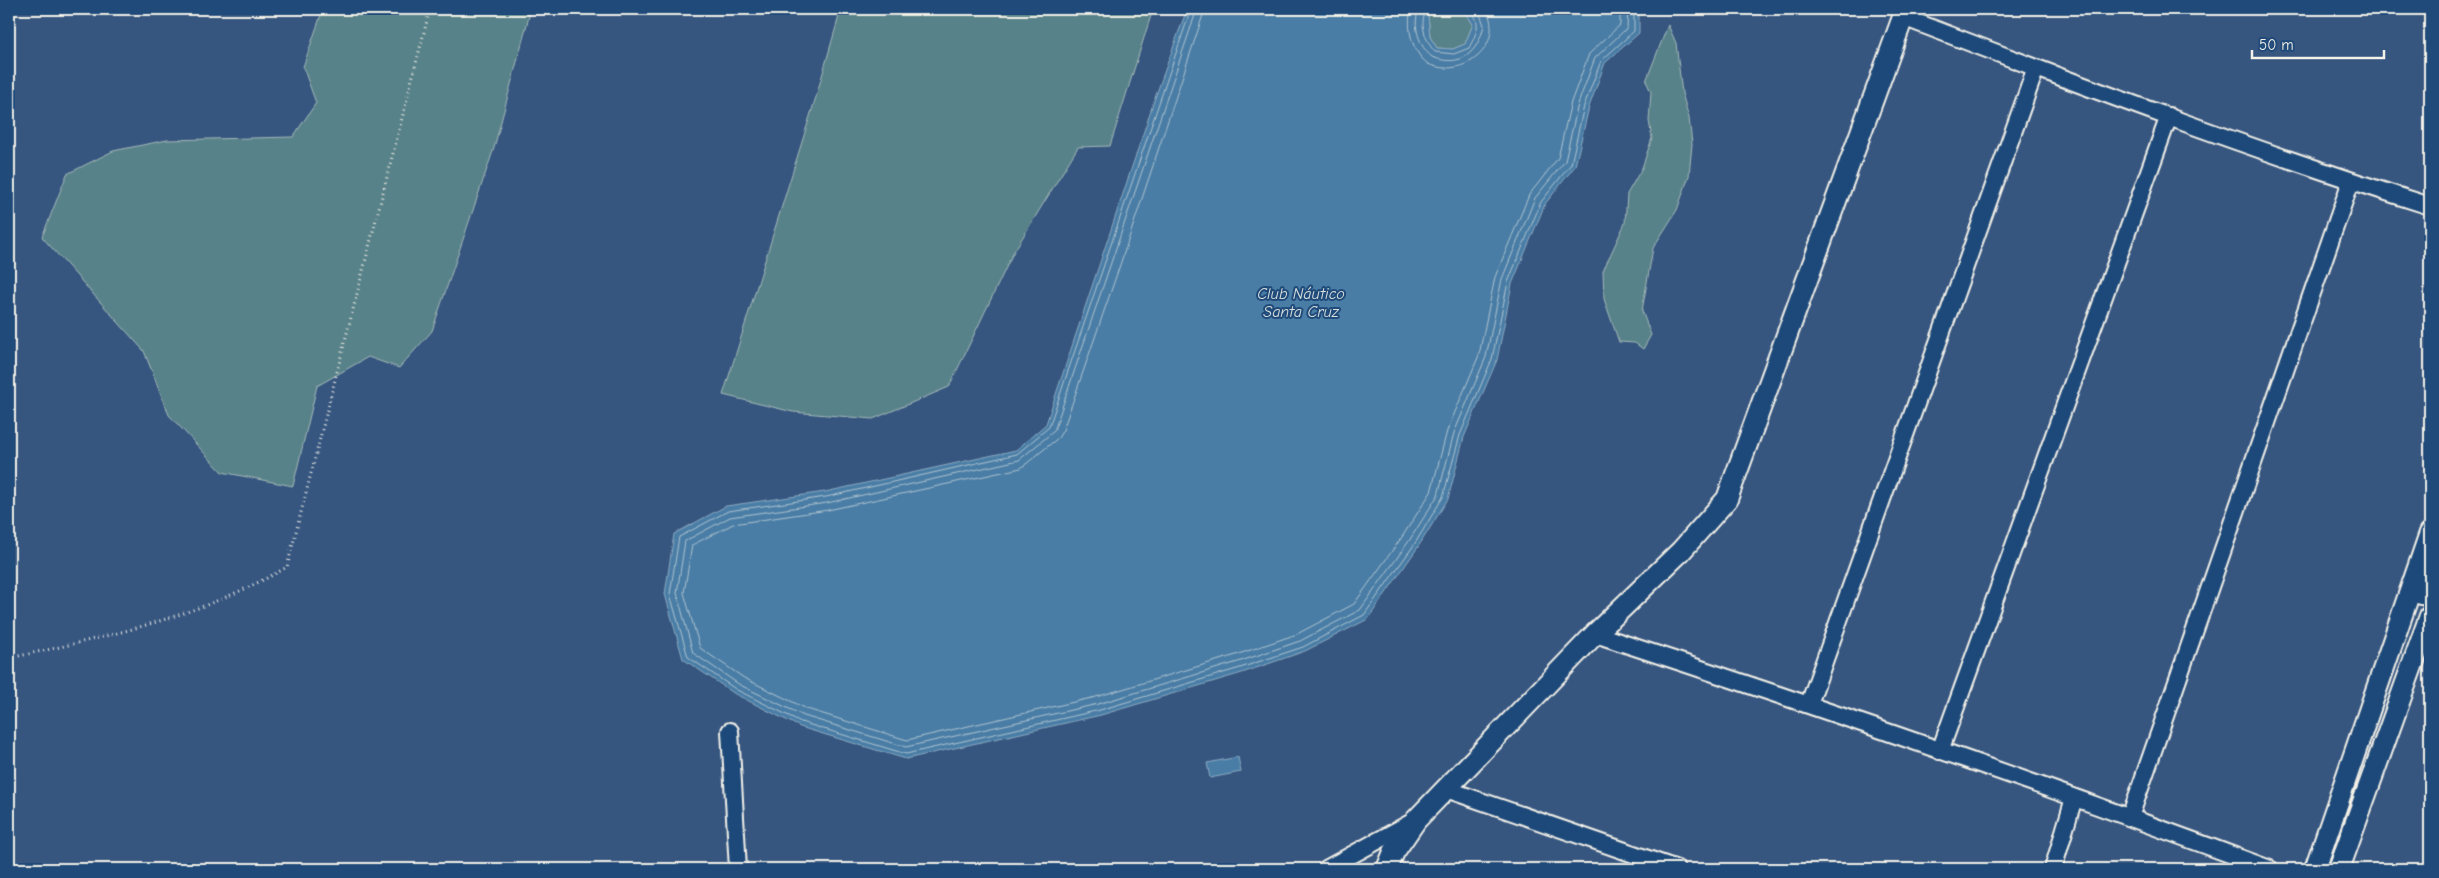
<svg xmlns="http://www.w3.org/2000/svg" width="2439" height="878" viewBox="0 0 2439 878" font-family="'Comic Neue',sans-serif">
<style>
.green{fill:#588289;stroke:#a6bab8}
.water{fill:#497da6;stroke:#8dabc0}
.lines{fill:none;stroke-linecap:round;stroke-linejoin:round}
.shore{stroke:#b0c3ce;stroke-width:1}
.minor-casing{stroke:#f4f1e8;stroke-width:20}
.tertiary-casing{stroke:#f4f1e8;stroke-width:24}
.path{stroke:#f4f1e8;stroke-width:3;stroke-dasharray:1 4;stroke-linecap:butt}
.minor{stroke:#1f4a7a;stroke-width:16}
.tertiary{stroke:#1f4a7a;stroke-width:20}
.labels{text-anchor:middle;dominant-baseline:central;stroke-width:4;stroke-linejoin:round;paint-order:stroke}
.water-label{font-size:16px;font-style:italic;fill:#dae0de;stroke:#1f4a7a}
</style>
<rect width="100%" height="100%" fill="#365680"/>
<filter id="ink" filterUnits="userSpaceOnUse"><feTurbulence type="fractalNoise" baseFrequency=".02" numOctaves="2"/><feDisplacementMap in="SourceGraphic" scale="10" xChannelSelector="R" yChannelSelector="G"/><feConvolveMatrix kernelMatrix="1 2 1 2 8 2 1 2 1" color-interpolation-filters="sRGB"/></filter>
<g filter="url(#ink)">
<path class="green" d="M323,9H531L494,148L432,331L399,368L368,357L317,386L293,486L222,472L169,415L144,351L42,237L67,174L113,151L167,140L293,137L316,103L303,67Z
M841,9H1153L1110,146L1078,147L1013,253L949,387L873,419L793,412L723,395L816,97Z
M1435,9H1463L1473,24L1465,44L1453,49L1437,48L1430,37L1428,15Z
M1668,25L1676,43L1682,93L1689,118L1692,144L1689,176L1677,210L1653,248L1642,311L1651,335L1643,349L1635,343L1619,342L1604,299L1603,271L1625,223L1627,194L1642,168L1652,138L1649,121L1651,92L1646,81Z"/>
<path class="water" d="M1187,9H1435L1428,15L1430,37L1437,48L1453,49L1465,44L1473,24L1463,9H1639V33L1605,63L1589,107L1575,166L1545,204L1512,284L1497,360L1464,437L1448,499L1418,547L1368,619L1305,651L1242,673L1101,715L906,759L800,727L735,694L683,659L665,594L674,534L726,506L825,492L1016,450L1046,424L1156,95Z
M1238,757L1241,772L1210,778L1207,763Z"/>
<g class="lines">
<path class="shore" d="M1191,9L1049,427L1017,454L826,497L728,511L679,537L670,594L688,657L737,690L801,722L906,754L1100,710L1240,668L1303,647L1364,615L1414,545L1443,497L1460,435L1492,359L1508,282L1541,202L1571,164L1584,106L1601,61L1634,31V9
M1197,9L1054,431L1019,460L827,503L730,517L685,541L677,593L693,653L740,685L804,716L906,747L1098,704L1238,662L1300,641L1360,610L1409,541L1438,495L1454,433L1486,357L1502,279L1535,198L1565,161L1578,104L1595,58L1627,28L1628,9
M1205,9L1121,262L1063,430L1058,438L1021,468L828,510L733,524L692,545L684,593L700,648L744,678L807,709L907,740L1096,697L1236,655L1297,634L1354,604L1402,537L1431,492L1447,431L1479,355L1495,277L1529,195L1558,158L1571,102L1589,54L1620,25V9
M1411,9C1406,28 1412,52 1428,64C1464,80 1506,45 1486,9
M1419,9C1412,24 1419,47 1432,57C1461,68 1478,53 1484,25L1478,9
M1428,9C1417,20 1426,42 1435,52L1454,54L1469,48C1477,32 1482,24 1470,9"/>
<defs>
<path id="minor" d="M1903,17C2077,84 2252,150 2430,206
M2409,593L2430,598
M1595,634C1822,708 2047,786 2270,869
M1809,704L2036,68
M730,731L738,869
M1940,751L2169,116
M1446,789L1677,869
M2130,817L2351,181
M1326,869L1414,821
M2053,869L2074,798"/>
<path id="tertiary" d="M1387,869L1394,852L1416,820L1595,634L1681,551L1727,499L1906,9
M2315,869L2430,533
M2339,869L2430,616"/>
</defs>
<use href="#minor" class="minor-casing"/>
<use href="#tertiary" class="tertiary-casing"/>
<path class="path" d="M9,658C104,638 202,616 287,567L430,9"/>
<use href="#minor" class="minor"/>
<use href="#tertiary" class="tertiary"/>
</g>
</g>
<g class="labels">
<g class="water-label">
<text x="1301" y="294">Club Náutico<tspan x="1301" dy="18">Santa Cruz</tspan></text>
</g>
</g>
<rect width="2439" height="878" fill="none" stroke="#1f4a7a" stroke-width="30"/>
<rect x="15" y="15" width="2409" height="848" fill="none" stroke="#f4f1e8" stroke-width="2" filter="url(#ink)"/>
<path d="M2252 50v8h132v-8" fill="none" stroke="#f4f1e8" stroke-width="2.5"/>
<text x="2259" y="50" font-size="15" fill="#f4f1e8" stroke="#1f4a7a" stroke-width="4" paint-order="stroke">50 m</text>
</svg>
